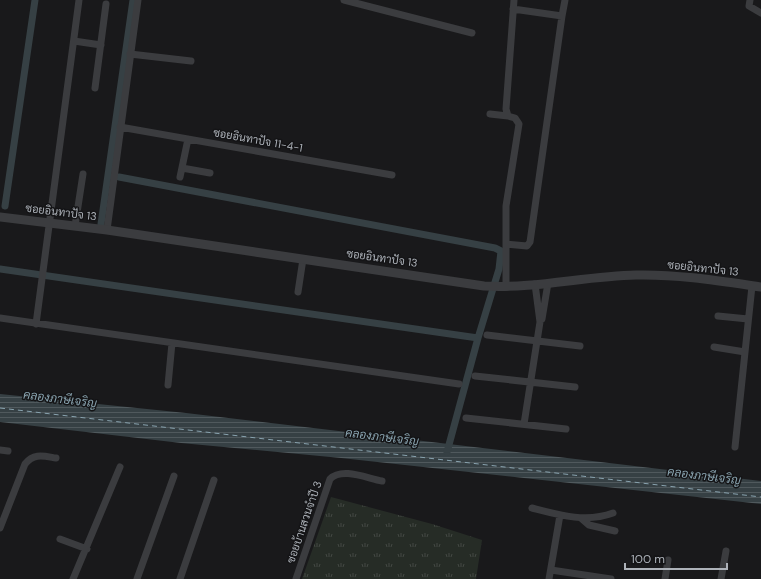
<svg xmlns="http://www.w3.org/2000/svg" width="761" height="579" viewBox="0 0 761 579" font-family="'DM Sans',Sarabun,sans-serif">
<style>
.grass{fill:url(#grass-tufts)}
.water{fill:url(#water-rules)}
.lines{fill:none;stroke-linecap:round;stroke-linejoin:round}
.canal{stroke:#364044;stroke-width:7}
.ferry{stroke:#89a3af;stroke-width:1;stroke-dasharray:5 4;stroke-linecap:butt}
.minor{stroke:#3b3c3f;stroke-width:7}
.tertiary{stroke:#3b3c3f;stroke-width:9}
.labels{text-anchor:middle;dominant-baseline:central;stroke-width:3;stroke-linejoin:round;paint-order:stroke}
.street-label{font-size:11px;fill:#adb2b9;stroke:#141416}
.water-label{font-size:12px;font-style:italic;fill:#89a3af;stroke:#141416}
</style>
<defs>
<pattern id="grass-tufts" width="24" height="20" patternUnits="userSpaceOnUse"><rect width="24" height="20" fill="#262c26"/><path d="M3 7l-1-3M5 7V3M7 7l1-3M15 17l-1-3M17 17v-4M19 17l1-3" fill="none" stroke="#434843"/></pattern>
<pattern id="water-rules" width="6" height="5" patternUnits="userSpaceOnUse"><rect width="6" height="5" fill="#364044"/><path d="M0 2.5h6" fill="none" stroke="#50595d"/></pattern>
</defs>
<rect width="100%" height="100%" fill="#19191b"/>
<path class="grass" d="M331,497L432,524L482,540L476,579H302Z"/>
<path class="water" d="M0,394L186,413L761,481V504L341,458L181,443L0,422Z"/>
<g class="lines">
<path class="canal" d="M119,177L495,248L501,251L499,269L478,338L447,452
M5,206L35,0
M101,224L133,0
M0,269L478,338"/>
<path class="ferry" d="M0,408L761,497"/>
<path class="minor" d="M344,0L472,33
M750,0L749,6L761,13
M562,16L565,0
M74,41L101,45
M130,54L191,61
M95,88L106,4
M490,114L508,116
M120,127L392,175
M182,168L210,173
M180,177L188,139
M75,226L83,174
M107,230L138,0
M506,244L527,246L530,242L562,16L513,9
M506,287V206L519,124L515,118L508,116L506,109L514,0
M298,292L303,259
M718,316L748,319
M0,318L459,384
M542,319L548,283
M36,324L79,0
M487,335L580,346
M714,347L745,352
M475,376L575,387
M168,385L172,343
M466,418L566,429
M524,424L540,322L535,284
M735,447L752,286
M0,450L8,451
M532,508C559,515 586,523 613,513
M581,518L589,525L615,531
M0,528L25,464C34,453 43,456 56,458
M60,539L87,549
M551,570L611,579
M73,579L120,467
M137,579L174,476
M180,579L214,480
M296,579L330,479C342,467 366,478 382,481
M549,579L560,515
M665,579L668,560
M721,579L726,551"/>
<path class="tertiary" d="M0,217L107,230L484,286C535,289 585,276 636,275C677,274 720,281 761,287"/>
</g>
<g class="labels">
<g class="street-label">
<text transform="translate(258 140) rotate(10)">ซอยอินทาปัจ 11-4-1</text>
<text transform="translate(61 212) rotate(7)">ซอยอินทาปัจ 13</text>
<text transform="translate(382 258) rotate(8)">ซอยอินทาปัจ 13</text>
<text transform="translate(703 268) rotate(6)">ซอยอินทาปัจ 13</text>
<text transform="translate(304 522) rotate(-71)">ซอยบ้านสวนจำปี 3</text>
</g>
<g class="water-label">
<text transform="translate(60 399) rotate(7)">คลองภาษีเจริญ</text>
<text transform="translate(382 437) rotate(7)">คลองภาษีเจริญ</text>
<text transform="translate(704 476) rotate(7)">คลองภาษีเจริญ</text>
</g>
</g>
<path d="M625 563v6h102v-6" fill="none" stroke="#adb2b9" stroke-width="2"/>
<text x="631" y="563" font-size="12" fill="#adb2b9" stroke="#141416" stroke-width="3" paint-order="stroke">100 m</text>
</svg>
